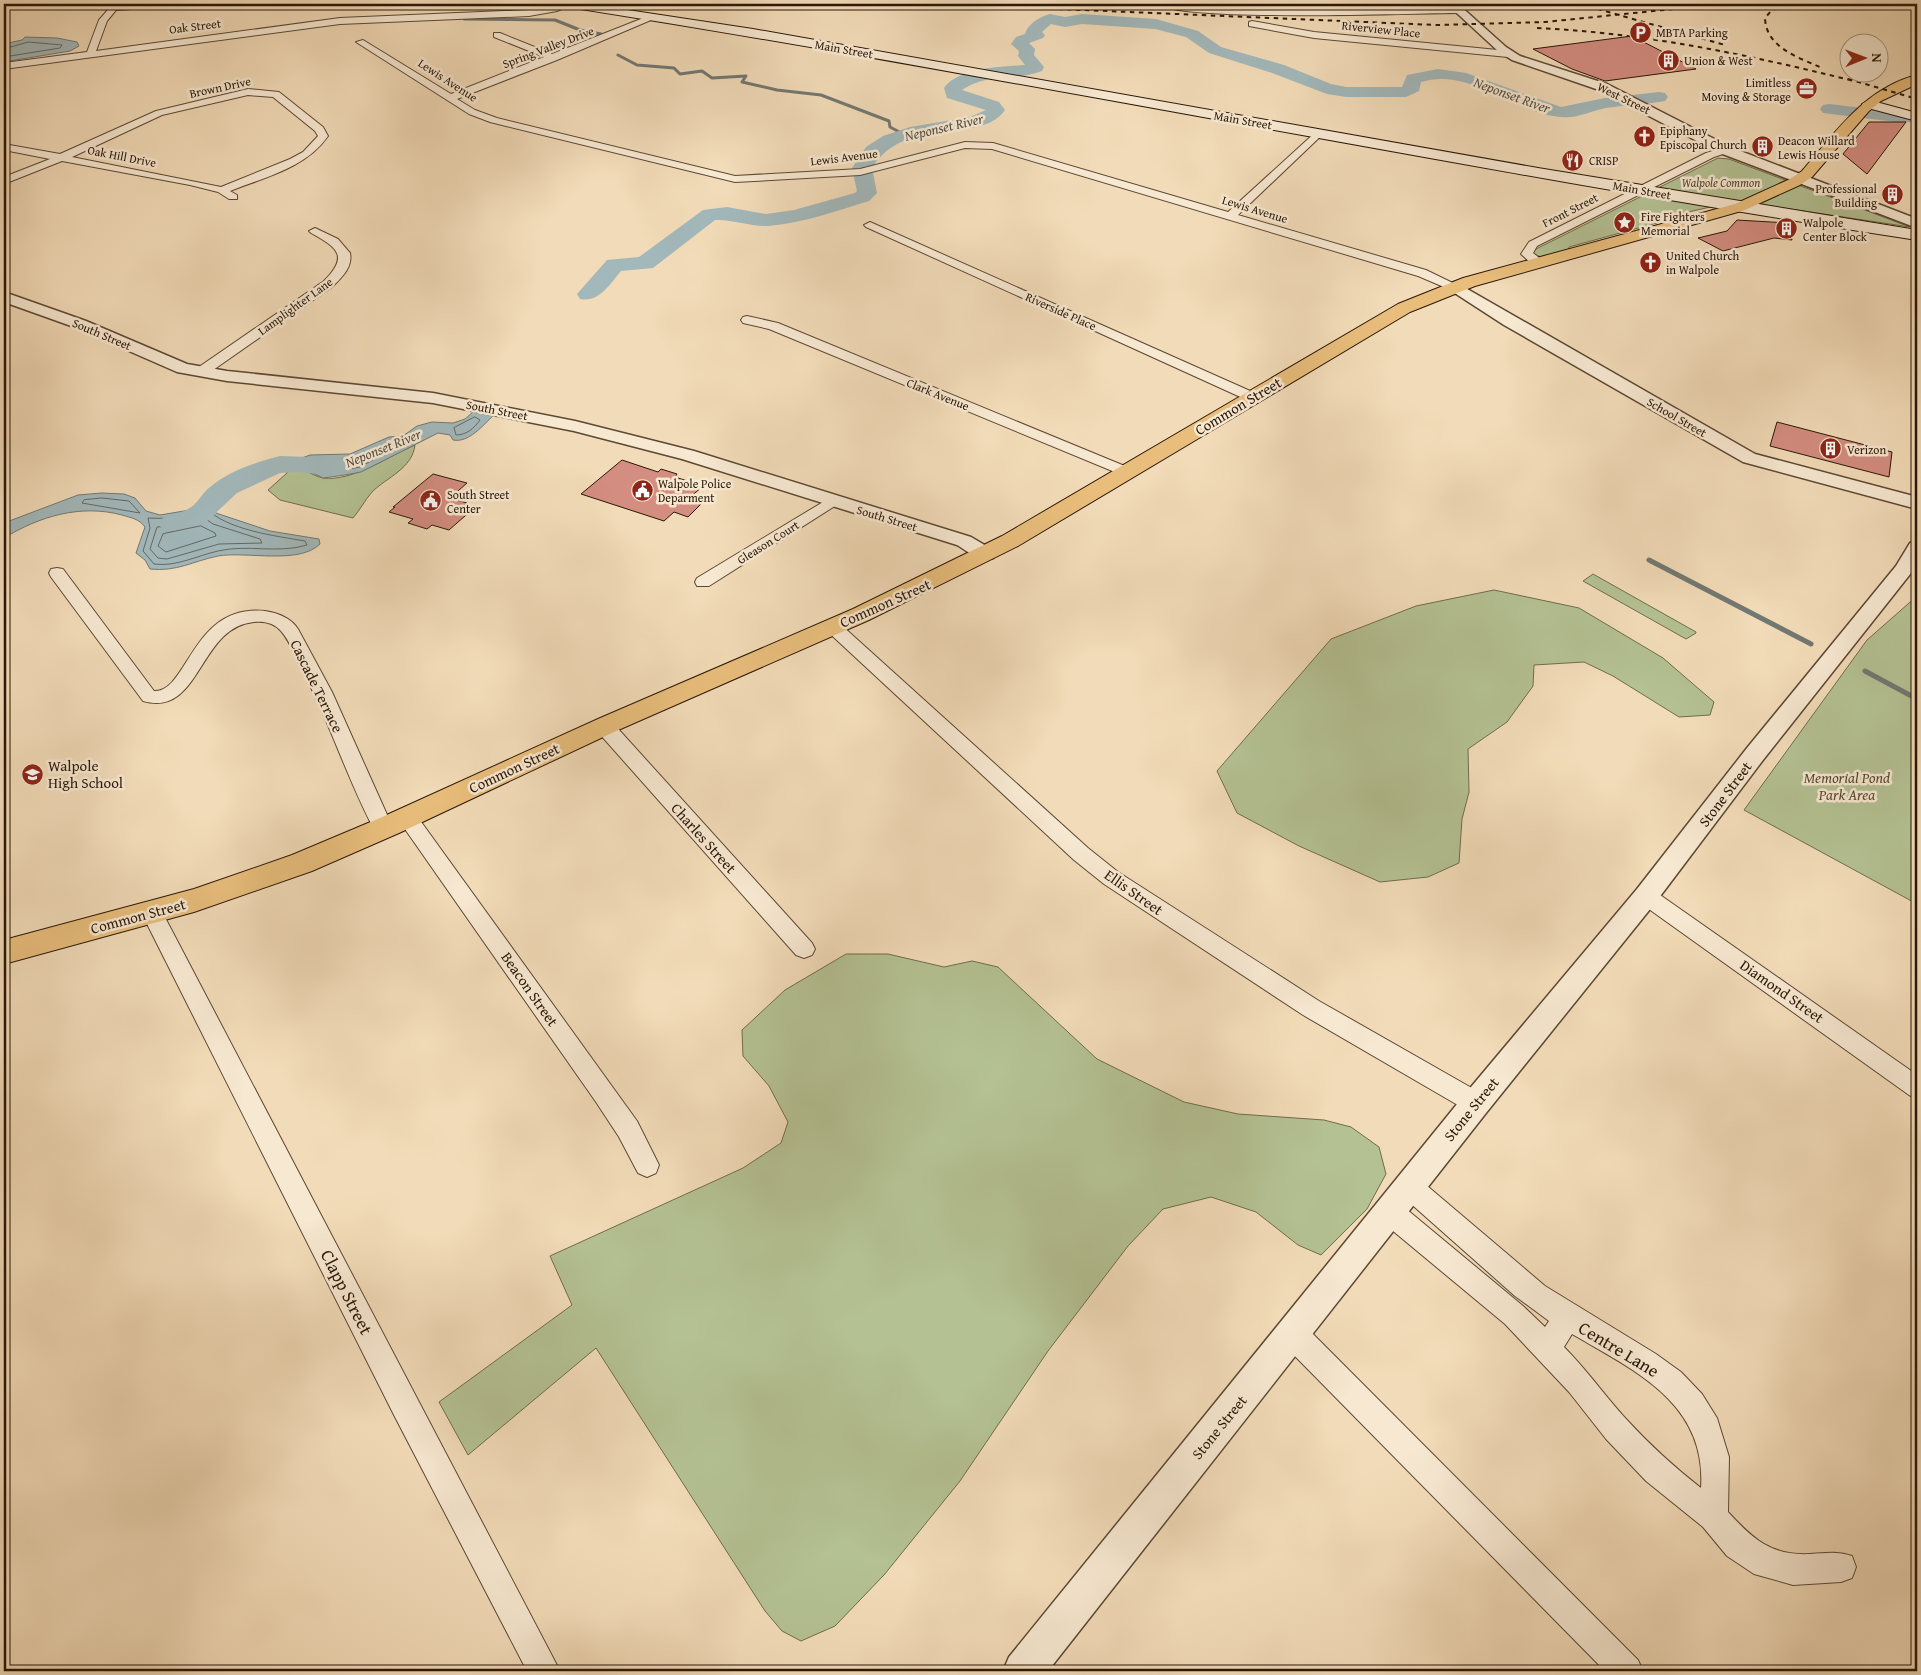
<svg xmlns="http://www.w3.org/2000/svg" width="1921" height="1675" viewBox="0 0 1921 1675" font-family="'Gentium Book Plus',serif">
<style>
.green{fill:#b4c193;stroke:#6f6c4d}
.water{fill:#a2b8bb;stroke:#727873}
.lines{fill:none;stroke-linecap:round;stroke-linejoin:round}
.shore{stroke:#666861;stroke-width:1}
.stream-far1{stroke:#727873;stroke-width:3}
.stream{stroke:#727873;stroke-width:5}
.river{fill:#a2b8bb;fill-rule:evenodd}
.building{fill:#d48d81;stroke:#2a1707}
.minor-casing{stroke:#5c4833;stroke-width:2}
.tertiary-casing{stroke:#5c4833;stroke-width:3}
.secondary-casing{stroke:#2a1707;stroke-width:2}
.primary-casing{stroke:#2a1707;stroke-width:2}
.minor{fill:#f7e8d1;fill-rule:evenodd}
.tertiary{fill:#f7e8d1;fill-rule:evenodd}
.secondary{fill:#f7e8d1;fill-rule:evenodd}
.primary{fill:#e9be7c;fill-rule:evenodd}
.rail{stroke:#2a1707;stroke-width:2;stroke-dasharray:4.5 4.5;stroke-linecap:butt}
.labels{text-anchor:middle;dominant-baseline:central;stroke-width:5;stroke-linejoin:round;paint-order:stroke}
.far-street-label{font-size:12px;fill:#2a1707;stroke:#f7e8d1}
.far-poi-label{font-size:12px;fill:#2a1707;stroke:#f7e8d1;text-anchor:start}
.far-park-label{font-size:12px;font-style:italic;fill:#534a31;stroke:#f7e8d1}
.far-water-label{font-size:14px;font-style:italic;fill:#544f46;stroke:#f7e8d1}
.street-label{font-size:15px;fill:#2a1707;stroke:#f7e8d1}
.poi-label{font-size:15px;fill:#2a1707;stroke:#f7e8d1;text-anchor:start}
.park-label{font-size:15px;font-style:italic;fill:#534a31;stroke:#f7e8d1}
.near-street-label{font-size:18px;fill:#2a1707;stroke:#f7e8d1}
</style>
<rect width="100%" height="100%" fill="#f2dbb8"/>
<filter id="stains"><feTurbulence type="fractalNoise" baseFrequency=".004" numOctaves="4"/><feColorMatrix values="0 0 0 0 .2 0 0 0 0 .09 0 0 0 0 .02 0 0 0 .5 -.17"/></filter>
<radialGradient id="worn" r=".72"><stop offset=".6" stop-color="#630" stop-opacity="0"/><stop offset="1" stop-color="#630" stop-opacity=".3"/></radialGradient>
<path class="green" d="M1718,158L1729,159L1910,227L1737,201L1675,215V218L1569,247V250L1541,257L1533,254L1534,250Z
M415,445C412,469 387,477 372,492C365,500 360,510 353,518L280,500L268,490L287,473L291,462C300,467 313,476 323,478C352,482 389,456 415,445Z
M1593,574L1696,632V633L1686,639L1583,581Z
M1494,590L1579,608L1663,658L1714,702L1710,715L1679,717L1613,676L1584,662L1534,665L1533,686L1507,722L1468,749L1469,792L1462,819L1459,863L1428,877L1380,882L1299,846L1237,813L1217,771L1331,639L1416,606Z
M1917,596V904L1744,810L1867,640Z
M846,954H888L944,967L972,961L998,967L1097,1059L1184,1102L1238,1114L1324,1120L1351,1127L1379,1147L1386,1174L1367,1209L1321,1255L1298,1245L1256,1212L1211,1197L1163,1209L1128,1246L1048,1351L960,1481L884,1575L835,1626L801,1641L782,1631L765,1611L596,1348L468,1455L439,1402L572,1305L550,1256L743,1168L781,1143L788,1122L769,1086L743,1056L742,1030L785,990Z"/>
<path class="water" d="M25,37L57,38L77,42L79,46L70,51L4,62V44L22,40Z
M473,412L494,415C482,426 469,443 453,440L450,435L438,433L361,472L345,475L323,478L291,462L310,455L350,454L389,437L403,436L417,426L432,422L453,423L465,419Z
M102,493L124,494L135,498L146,511L160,515L190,510L208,498L217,501L212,507L216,513L270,531L319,539L320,544C299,565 246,551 218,556C193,561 177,572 150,569L145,560L136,553L145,527C139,519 132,518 122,515C81,504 40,516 4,538V523L78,495Z"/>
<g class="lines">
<path class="shore" d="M4,49L28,42L62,45L60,48L4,57
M475,417L480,420C474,428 467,435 456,435L454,428Z
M390,442H398L400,445L360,467L324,473L306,464L311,460L351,459Z
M102,498L129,501L140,513L82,503L84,500Z
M206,508C226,530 276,536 305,541L307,545C278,554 247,544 218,551C196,556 176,567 154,564L143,551L150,528L148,518C170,519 186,518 206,508Z
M203,517L213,524L260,539L262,543L219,544L167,559L158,558L150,549L157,527L174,526Z
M201,526L215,533L216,536L166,552L158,546L163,534Z"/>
<path class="stream-far1" d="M1910,4V7L1917,9
M464,19L555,20L580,30L601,34
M618,55L637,65L674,68L680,74L702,71L712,78L746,76L742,82L777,90L821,95L889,121L890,127L905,135"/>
<path class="stream" d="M1649,560L1811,644
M1865,671L1917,699"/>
<path class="river" d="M1050,14L1065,17L1082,14L1156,19L1198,31L1221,47L1284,65L1331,84L1346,87H1402L1407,75L1438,69L1466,73L1561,107L1605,98L1659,92L1665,93L1668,97L1665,101L1659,102C1641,105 1623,105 1606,108C1591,111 1576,119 1561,117C1513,113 1471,67 1421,82L1419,91L1406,97H1346L1327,94L1272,73L1209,53L1186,37L1155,29L1082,24L1065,27L1051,24L1042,32L1045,35L1043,38L1029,43L1035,49L1034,55L1044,67L1042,71C1013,82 993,71 962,90L999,102L1005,110C980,146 905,114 872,168L877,193L869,201C836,211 803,223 768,226C751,227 733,219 715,220L653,268L621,271C610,284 599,303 580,299L577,294L607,260L639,257L703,210L727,207L766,214L794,210L855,193L857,191L852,168L866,147L883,136L910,127L970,117L986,110L947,98L944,88C959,67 1002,67 1025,65L1018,56L1019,51L1011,44L1016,37L1025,34C1028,23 1040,17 1050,14Z
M1829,104L1896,112H1917V122H1896L1823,113L1820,109L1823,105Z
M280,456L339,458L348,460L352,466L348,472L330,475L297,472L280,473L237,493L205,523L172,531L162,529L158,523C165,513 178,515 188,509C198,504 201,494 210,487C229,471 256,462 280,456Z"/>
</g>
<path class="building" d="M1632,36L1696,69L1605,81L1572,69L1533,49Z
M1869,122H1906L1867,174L1843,154Z
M1737,220L1788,223L1792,240L1774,238L1723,251L1698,238L1727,231Z
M1777,422L1892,452L1889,477L1770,446Z
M622,460L658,472L661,469L677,474L675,477L703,486L687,500L701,504L688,517L674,512L664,521L581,494Z
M433,474L467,483L450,498L467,503L463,506L473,509L449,530L432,525L427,529L408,523L413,519L389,512L395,507H393Z"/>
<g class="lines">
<defs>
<path id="minor" d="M113,4H182L178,6L116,10L107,21L96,51L340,18L529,10L562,4H573L557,11L529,16L340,24L4,69V63L87,52L99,20Z
M1158,4H1177L1203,7L1313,9L1459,7L1463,10L1459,13C1415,13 1181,22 1158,4Z
M651,15L658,17L557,60L457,99L475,110L497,118L735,176L860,169L965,142L993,143L1228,212L1318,130L1323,133L1322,135L1238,215L1426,270L1461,287L1455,291L1451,290L1418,276L992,149L965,148L860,175L735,182L490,122L469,114L356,42L363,40L451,94L544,57L494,37V33H500L552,54Z
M1252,21L1314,32L1508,51L1512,54L1508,57L1314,38L1249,26V22Z
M248,89L279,92L323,127L328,136C306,168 265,177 230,191L237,195V199H229L218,192L190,185L62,161L4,184V177L50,159L4,150V144L60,154L156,111ZM248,95L273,97L315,131L318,136L303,152L290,159L221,187L72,157L162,115Z
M1725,147L1729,148V152L1714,157L1537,246L1533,253L1542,260V266H1534L1521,254L1529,242L1706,153Z
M870,222L1257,394L1259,397L1257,400H1247L866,227L864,225Z
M315,228L338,239L350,253C353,267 342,277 332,287L206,375H196L194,372L196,369L324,281C349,256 338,248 311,233L309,231Z
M747,316L778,323L1132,469L1134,472L1127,476L1122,475L769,329L743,323L741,320L743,317Z
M833,496L841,501L838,504L709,586H697L695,582L697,578Z
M57,568L63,569L154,691C188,693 192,603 265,611C278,613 291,618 298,629L332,692L393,828L390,833L383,836L376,833C347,780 330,721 301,668C295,656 290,641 281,631C274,623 264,621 254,622C198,627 201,718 143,701L51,577L49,573L51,569Z
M833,621L839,623L1088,848L1118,872L1319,1001L1484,1095L1488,1103L1484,1111L1476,1114L1468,1111L1303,1015L1104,884L1074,860L827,631L824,627L827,623Z
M604,719L611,721L812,943L815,949L812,955L804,958L796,955L597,731L595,726L597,721Z
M407,810L414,812L637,1121L659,1165L656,1173L647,1177L638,1173L619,1137L596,1102L400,822L397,817L400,812Z
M1646,888L1653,890L1917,1075V1099L1909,1095L1639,902L1636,896L1639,890Z
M152,904L159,906L560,1671H527L394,1415L141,912L145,906Z
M1410,1175L1419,1179L1545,1286L1656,1354L1681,1372L1702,1394L1717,1418L1729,1457L1728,1512C1753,1539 1771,1556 1810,1554C1825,1553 1838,1551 1852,1556L1856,1567L1852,1578L1841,1582L1793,1585L1754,1574L1727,1556L1703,1527L1646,1481L1606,1439L1569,1392L1505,1324L1381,1221L1377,1212L1381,1203L1390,1200L1399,1203L1523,1306L1545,1327L1549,1321L1515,1296L1401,1195L1398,1187L1401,1179ZM1572,1334C1635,1371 1707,1403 1701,1488C1674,1467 1650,1445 1627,1420C1605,1396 1587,1370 1564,1347Z
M1293,1321L1303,1324L1638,1660L1643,1671H1605L1283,1344L1280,1334L1283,1324Z"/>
<path id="tertiary" d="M1447,4H1458L1506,47L1520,56L1607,84L1730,147L1917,219V228L1720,153L1599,90L1512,60L1498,51Z
M1455,282L1755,454L1917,497V509L1743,462L1504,325L1450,290L1447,287L1450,284Z
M4,292L86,321L187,364L227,371L433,393L575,421L694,451L971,537L993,550L996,554L993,558C979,562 969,552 957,545L682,459L574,431L433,403L227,381L177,372L74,327L4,302Z
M1917,541V564L1911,573L1763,760L1655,903L1486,1113L1048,1671H1003L1009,1657L1466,1093L1637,889L1747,748L1896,566L1910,543Z"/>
<path id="secondary" d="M562,4H588L753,29L1538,168L1917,230V240C1466,171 1019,78 568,7Z
M1869,100L1917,113V121L1864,107L1862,104Z"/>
<path id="primary" d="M1917,75V84L1881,101L1869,111L1812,177L1800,185L1745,210L1475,286L1410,312L1018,546L869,620L616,731L399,833L312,871L194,912L4,964V940L194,889L292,855L380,818L598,719L853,609L1002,536L1398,304L1463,278L1735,204L1790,179L1802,171C1835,133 1865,88 1917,75Z"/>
</defs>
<use href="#minor" class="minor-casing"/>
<use href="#tertiary" class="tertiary-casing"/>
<use href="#secondary" class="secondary-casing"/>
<use href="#primary" class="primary-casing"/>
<use href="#minor" class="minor"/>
<use href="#tertiary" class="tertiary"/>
<use href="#secondary" class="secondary"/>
<use href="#primary" class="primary"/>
<path class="rail" d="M941,4L1436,25L1545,22L1723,4
M1580,4L1725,45
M1786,4L1771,11L1765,18C1766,47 1797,57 1820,67
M1537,28C1645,33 1749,55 1854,81
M1848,79L1917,99"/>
</g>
<defs>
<symbol id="parking-disc" viewBox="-11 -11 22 22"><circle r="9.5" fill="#8f2418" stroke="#f7e8d1"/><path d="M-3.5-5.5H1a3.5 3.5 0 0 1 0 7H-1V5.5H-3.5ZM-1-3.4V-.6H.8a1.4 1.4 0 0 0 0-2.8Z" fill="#fff"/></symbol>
<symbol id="building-disc" viewBox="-11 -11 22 22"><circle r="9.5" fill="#8f2418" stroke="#f7e8d1"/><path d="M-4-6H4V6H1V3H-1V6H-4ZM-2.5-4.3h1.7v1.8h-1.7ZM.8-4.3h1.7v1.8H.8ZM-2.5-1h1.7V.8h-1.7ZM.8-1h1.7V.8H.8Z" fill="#fff"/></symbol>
<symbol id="office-disc" viewBox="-11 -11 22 22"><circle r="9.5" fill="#8f2418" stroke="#f7e8d1"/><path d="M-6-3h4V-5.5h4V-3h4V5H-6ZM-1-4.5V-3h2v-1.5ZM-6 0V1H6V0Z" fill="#fff"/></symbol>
<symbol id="church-disc" viewBox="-11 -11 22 22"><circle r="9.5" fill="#8f2418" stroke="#f7e8d1"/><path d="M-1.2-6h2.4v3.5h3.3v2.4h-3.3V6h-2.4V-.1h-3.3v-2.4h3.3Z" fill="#fff"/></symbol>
<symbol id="restaurant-disc" viewBox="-11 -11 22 22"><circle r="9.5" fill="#8f2418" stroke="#f7e8d1"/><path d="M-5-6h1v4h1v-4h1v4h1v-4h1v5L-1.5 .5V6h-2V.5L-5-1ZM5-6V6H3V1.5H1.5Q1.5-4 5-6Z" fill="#fff"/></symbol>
<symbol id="sight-disc" viewBox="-11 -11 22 22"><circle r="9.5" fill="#8f2418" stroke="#f7e8d1"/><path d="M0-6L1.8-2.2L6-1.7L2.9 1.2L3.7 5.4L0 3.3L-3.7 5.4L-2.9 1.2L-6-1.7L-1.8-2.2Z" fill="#fff"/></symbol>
<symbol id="civic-disc" viewBox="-11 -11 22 22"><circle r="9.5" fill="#8f2418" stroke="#f7e8d1"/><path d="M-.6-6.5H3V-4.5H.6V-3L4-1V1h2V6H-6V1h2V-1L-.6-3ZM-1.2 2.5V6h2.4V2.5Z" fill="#fff"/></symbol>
<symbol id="school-disc" viewBox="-11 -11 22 22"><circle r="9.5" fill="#8f2418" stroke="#f7e8d1"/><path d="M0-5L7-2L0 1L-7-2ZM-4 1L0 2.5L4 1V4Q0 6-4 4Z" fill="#fff"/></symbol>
</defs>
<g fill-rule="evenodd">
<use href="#parking-disc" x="1628" y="20" width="25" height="25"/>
<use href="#building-disc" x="1656" y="48" width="25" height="25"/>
<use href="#office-disc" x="1794" y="76" width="25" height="25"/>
<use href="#church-disc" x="1632" y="124" width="25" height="25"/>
<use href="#building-disc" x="1750" y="134" width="25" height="25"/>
<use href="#restaurant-disc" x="1560" y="148" width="25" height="25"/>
<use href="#building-disc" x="1880" y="182" width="25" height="25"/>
<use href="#sight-disc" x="1612" y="210" width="25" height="25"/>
<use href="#building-disc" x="1774" y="216" width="25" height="25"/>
<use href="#church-disc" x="1638" y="250" width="25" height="25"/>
<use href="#building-disc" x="1818" y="436" width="25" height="25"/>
<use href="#civic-disc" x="630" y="478" width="25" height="25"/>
<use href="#civic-disc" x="418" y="488" width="25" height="25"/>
<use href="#school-disc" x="20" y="762" width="25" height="25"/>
</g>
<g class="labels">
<g class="far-street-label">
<text transform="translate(195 26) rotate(-7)">Oak Street</text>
<text transform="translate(1381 29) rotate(6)">Riverview Place</text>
<text transform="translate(548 47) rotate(-21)">Spring Valley Drive</text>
<text transform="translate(844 49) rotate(10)">Main Street</text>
<text transform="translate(448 80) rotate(33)">Lewis Avenue</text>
<text transform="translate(220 87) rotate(-12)">Brown Drive</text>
<text transform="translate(1624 98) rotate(26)">West Street</text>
<text transform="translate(1243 120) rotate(10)">Main Street</text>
<text transform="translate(122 156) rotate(11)">Oak Hill Drive</text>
<text transform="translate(844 157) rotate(-7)">Lewis Avenue</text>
<text transform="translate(1642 190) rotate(10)">Main Street</text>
<text transform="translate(1255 209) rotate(17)">Lewis Avenue</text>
<text transform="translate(1570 210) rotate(-27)">Front Street</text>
<text transform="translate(295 306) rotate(-36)">Lamplighter Lane</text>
<text transform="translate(1061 311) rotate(24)">Riverside Place</text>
<text transform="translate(102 334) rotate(23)">South Street</text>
<text transform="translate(938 394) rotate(22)">Clark Avenue</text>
<text transform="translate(497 410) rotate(11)">South Street</text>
<text transform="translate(1677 417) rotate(30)">School Street</text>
<text transform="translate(887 518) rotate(17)">South Street</text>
<text transform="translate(768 542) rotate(-32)">Gleason Court</text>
</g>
<g class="far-poi-label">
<text x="1656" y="32">MBTA Parking</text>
<text x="1684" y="60">Union &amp; West</text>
<text x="1791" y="82" text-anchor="end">Limitless<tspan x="1791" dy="14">Moving &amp; Storage</tspan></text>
<text x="1660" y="130">Epiphany<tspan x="1660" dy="14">Episcopal Church</tspan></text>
<text x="1778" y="140">Deacon Willard<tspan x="1778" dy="14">Lewis House</tspan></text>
<text x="1589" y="160">CRISP</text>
<text x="1877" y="188" text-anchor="end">Professional<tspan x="1877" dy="14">Building</tspan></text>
<text x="1641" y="216">Fire Fighters<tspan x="1641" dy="14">Memorial</tspan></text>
<text x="1803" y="222">Walpole<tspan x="1803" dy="14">Center Block</tspan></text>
<text x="1666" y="255">United Church<tspan x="1666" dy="14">in Walpole</tspan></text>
<text x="1847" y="449">Verizon</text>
<text x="658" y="483">Walpole Police<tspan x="658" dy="14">Deparment</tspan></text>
<text x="447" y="494">South Street<tspan x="447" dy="14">Center</tspan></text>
</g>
<g class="far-park-label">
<text x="1721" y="182">Walpole Common</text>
</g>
<g class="far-water-label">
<text transform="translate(1512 95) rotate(20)">Neponset River</text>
<text transform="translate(944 127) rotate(-13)">Neponset River</text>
<text transform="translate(383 448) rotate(-22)">Neponset River</text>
</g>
<g class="street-label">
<text transform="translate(1238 406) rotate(-31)">Common Street</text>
<text transform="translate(885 603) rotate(-24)">Common Street</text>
<text transform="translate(317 686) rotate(64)">Cascade Terrace</text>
<text transform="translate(514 768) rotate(-25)">Common Street</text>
<text transform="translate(1725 794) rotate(-53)">Stone Street</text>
<text transform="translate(704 838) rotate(48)">Charles Street</text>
<text transform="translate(1134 892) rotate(35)">Ellis Street</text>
<text transform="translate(138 916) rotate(-15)">Common Street</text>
<text transform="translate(530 989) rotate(55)">Beacon Street</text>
<text transform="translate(1782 991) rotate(35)">Diamond Street</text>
<text transform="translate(1471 1109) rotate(-51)">Stone Street</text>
<text transform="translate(1219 1427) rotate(-51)">Stone Street</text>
</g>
<g class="poi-label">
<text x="48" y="765">Walpole<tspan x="48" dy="17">High School</tspan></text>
</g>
<g class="park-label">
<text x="1847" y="777">Memorial Pond<tspan x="1847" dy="17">Park Area</tspan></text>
</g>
<g class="near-street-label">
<text transform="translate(347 1292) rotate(63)">Clapp Street</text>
<text transform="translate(1619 1349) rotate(31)">Centre Lane</text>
</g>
</g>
<rect width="1921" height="1675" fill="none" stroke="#f2dbb8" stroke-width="20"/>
<rect x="5" y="5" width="1911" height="1665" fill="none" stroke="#2a1707" stroke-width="2.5"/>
<rect x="10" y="10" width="1901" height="1655" fill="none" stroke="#2a1707"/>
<g transform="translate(1864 58) rotate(89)"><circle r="24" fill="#f7e8d1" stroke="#a59480"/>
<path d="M0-4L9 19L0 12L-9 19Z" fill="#8f2418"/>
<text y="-8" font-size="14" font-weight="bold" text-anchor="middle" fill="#2a1707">N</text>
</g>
<rect width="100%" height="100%" filter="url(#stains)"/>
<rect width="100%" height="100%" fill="url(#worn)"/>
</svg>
